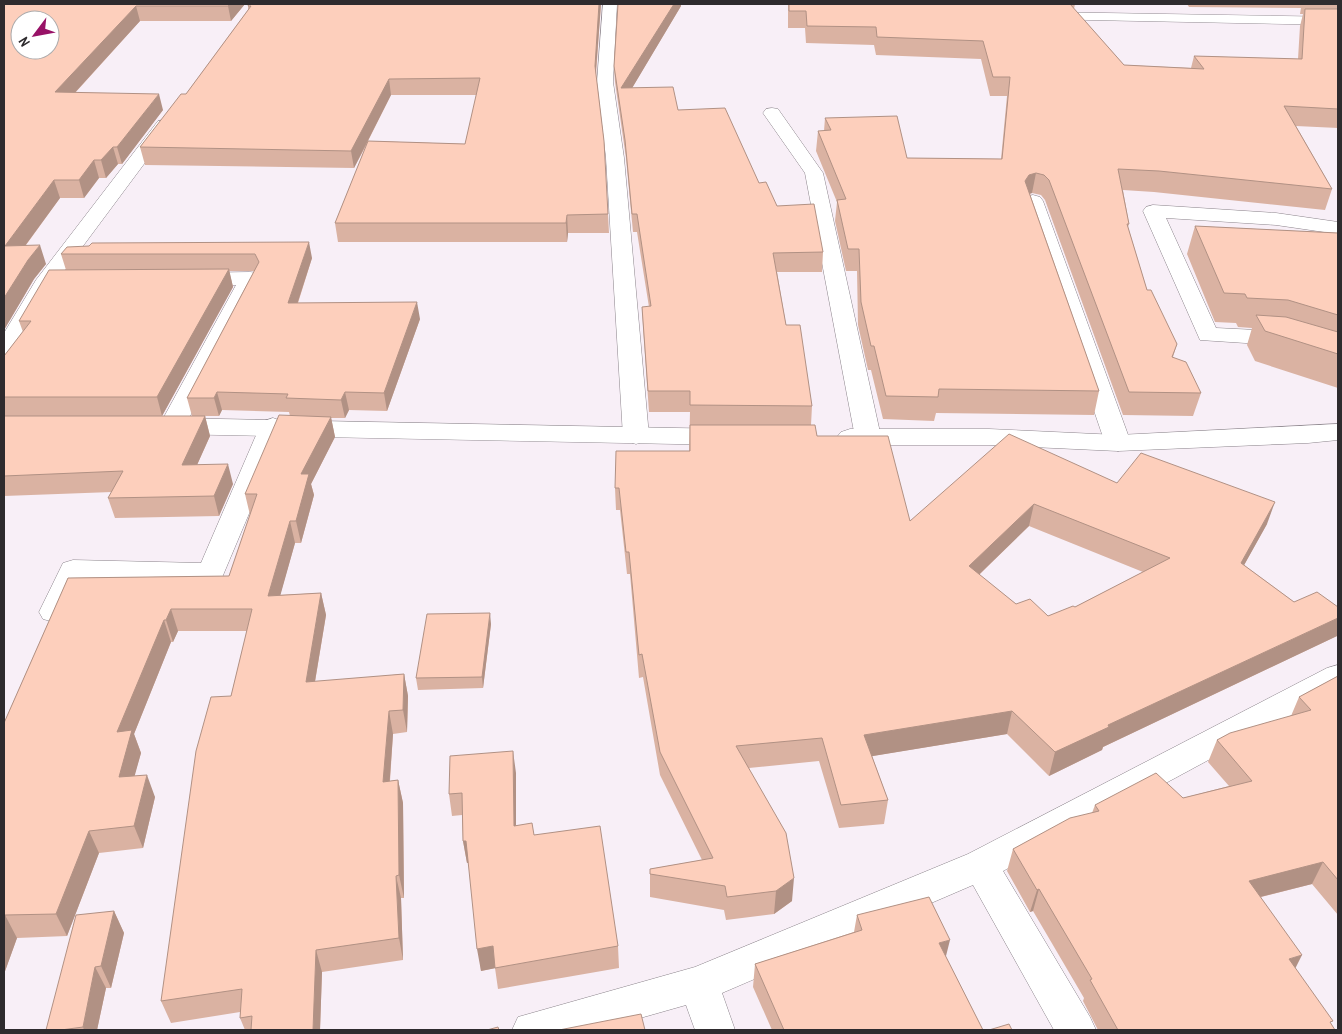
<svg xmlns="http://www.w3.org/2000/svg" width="1342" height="1034" viewBox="0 0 1342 1034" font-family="'Archivo Narrow',sans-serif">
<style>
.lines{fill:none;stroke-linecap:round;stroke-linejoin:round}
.street-casing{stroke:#8b848b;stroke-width:1}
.secondary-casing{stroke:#8b848b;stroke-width:1}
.street{fill:#fff;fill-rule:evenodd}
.secondary{fill:#fff;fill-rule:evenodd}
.wall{fill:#dab2a2;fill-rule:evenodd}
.shaded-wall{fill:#b19184}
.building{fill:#fdcfbc;stroke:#b19184;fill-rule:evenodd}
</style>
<rect width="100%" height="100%" fill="#f8eff7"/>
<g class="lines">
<defs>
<path id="street" d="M603,4H617L613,82L624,158L649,436L645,441L636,444L627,441L623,436L606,158L597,82Z
M1045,12L1338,17V25L1040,19L1038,16L1040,13Z
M772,108L778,109L823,173L881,437L877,442L868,445L859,442L855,437L805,173L763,113L766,109Z
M164,120L170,121L173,125L57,281L12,357L4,359V333L36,280L158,121Z
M1033,195L1040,197L1043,201L1131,443L1127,448L1118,451L1109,448L1105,443L1023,201L1026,197Z
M1153,205L1276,213L1338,222V234L1276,225L1166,218L1216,328L1278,331L1338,349V363L1276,345L1200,340L1143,211L1146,207Z
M250,272L258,273L261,278L185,426L181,431L172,434L163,431L159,426L236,285H194L186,284L183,279L186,274L194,273Z
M273,418L282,421L286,426L221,580L211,583L83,580L65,619L54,622L43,619L39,612L63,563L73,560L201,563L260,426L264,421Z
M1338,665V690L1003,871L1090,1017L1096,1030H1054L973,885L722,993L735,1030H695L686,1005L598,1030H512L518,1017L695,967L968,854L1327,668Z"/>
<path id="secondary" d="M170,418L727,429L736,432L740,437L736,442L727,445L170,434L161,431L157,426L161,421Z
M1338,424V440L1308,443L1118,451L989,445H850L841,442L837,437L841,432L850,429H989L1118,435Z"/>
</defs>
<use href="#street" class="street-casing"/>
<use href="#secondary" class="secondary-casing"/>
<use href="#street" class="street"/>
<use href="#secondary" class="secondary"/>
</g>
<path class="wall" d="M4,4H245L231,21H140L75,93L163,110L122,164H118L106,178H99L84,198H60L26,245L46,264L34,279L4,330Z
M249,4H601L596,75L608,214L609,233H568L567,242H338L335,223L368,142L354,168L145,165L140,147L186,94L248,10V6ZM391,95H477L465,144L368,141Z
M618,4H681V6L632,88L678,110L759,183L777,206L823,252L822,272H777L786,325L812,406L811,425L817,436L910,521L1117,483L1267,524L1244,565L1294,602L1338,607V633L1337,636L1103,747L1102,750L1049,776L1007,734L872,756L888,800L884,824L839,828L819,761L749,768L792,901L774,914L726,920L724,910L650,897V869L702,860L660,775L643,677L639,678L630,574H627L620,510H616L615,488L689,451L690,412H649L643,326L642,307H649L637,232H633L626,158L615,82L614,66ZM1029,526L1143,572L1075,607L1048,616L1016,604L979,575Z
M788,4H1075L1074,9L1124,65L1191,68L1194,56L1298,59L1300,26L1303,14H1300L1301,8L1189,7L1187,4H1338V128L1296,126L1332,189L1325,210L1154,192L1123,190L1129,224L1128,227L1147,290L1177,344L1173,357L1201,393L1193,416L1123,415L1045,200L1041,195L1032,193L1030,194L1099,391L1094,415L936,413L934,421L883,419L871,370H868L858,325L857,271H846L835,221L837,202L816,151L818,131H824L825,118L907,158L1001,159L1007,96H990L981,59L876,55L874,45L806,43L805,28H788Z
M1195,226L1338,233V388L1255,361L1247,345L1252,328L1238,327L1236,323L1215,322L1187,254Z
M92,243L312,258L298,303L420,319L387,411L349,410L345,418H331L335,437L311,484L314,495L301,543H295L280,595L321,593L326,615L315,682L404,674L408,696L407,732L393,734L390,781L398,780L403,803L404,898H401L403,960L322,972L320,1030H245L240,1018V1012L171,1023L161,1001L231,696L247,631H178L173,642H171L134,734L141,753L134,776L155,797L143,848L99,853L67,936L17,938L4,974V723L68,578L229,576L250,515L245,494L290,416L289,412L222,410L219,416H192L187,398L254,271H229L233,287L162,416H4V356L23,332L19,321L66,270L61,254L89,246Z
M4,416H205L210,436L197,465L233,484L219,516L115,518L108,498L112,492L4,496Z
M491,624L483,688L418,690L416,678Z
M1338,676V915L1312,884L1261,897L1295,968L1335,1030H1098L1083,1001L1084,998L1033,911L1030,912L1007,871L1013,849L1092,813L1095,805L1183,798L1229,786L1208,762L1217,740L1291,716L1299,697Z
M516,773V825L534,835L618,946L619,968L498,989L495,968L481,971L469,863H467L463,841L462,815L452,816L449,794Z
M114,911L124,933L111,988H106L97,1030H46Z
M857,915L946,957L983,1030H772L753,987L755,964L854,932Z"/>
<path class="shaded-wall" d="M230,4H245L231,21L228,6Z
M599,4H601L595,82V66Z
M674,4H681V6L622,105L621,88Z
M136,6L140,21L60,109L55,92Z
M389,79L391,95L354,168L351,151Z
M159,94L163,110L122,164L117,147Z
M113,147L118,164L106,178L101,160Z
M94,160L99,178L84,198L79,180Z
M1036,173L1032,193L1025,195V181L1029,175Z
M54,180L60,198L11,265L5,246Z
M567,215L568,233L567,242L566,223Z
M309,242L312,258L292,320L288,303Z
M40,245L46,264L34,279L4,330V298L28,260Z
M229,269L233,287L162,416L157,397Z
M417,302L420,319L387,411L384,393Z
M217,392L222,410L219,416L214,398Z
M345,392L349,410L345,418L341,400Z
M205,416L210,436L188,485L182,465Z
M331,417L335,437L311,484L314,495L301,543L296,521L301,474Z
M228,464L233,484L219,516L214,496Z
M1275,502L1267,524L1233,585L1241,563Z
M1034,504L1029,526L964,589L969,566Z
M290,521L295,543L274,618L268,596Z
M321,593L326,615L311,705L306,682Z
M171,609L178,631L173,642L166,620Z
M490,613L491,624L483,688L482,677Z
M1338,618V633L1337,636L1103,747L1102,750L1049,776L1055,752L1108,725Z
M164,620L171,642L134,734L141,753L128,800L119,777L117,732Z
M404,674L408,696L407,732L403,710Z
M389,711L393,734L388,804L383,782Z
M1012,711L1007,734L861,758L864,735Z
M513,751L516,773V847L514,826Z
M147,775L155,797L143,848L134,826Z
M398,780L403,803L404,898L399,875Z
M89,831L99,853L67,936L56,914Z
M463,841H466L470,862L467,863Z
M1323,862L1312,884L1240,902L1249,881Z
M396,876L401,898L403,960L399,938Z
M794,878L792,901L774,914L776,891Z
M1039,889L1033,911L1030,912L1037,890Z
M114,911L124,933L111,988L101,966Z
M5,915L17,938L4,974V919Z
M950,940L944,964L939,943Z
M493,946L496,968L481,971L477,949Z
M316,950L322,972L320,1030H313Z
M1302,955L1291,977L1289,959Z
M95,967L106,988L97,1030H84L83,1027Z"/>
<path class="building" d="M4,4H230L228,6H136L55,92L159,94L117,147H113L101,160H94L79,180H54L5,246L40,245L28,260L4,298ZM20,20H50V50H20Z
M249,4H599L595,66L604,141L608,214L567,215L566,223H335L368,141L465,144L480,78L389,79L351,151L140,147L181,94H186L251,6H248Z
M618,4H674L621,88L673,87L678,110L725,108L759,183L766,182L777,206L814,204L823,252L773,253L786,325H800L812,406L690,405V391H648L642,307L651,306L637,214H632L625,140L614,66Z
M789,4H1070L1124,65L1204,69L1194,56L1302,59L1305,9H1338V109L1284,106L1332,189L1159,171L1118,169L1129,224H1127L1147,290H1151L1177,344L1172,357L1186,362L1201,393L1129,392L1049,180L1044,175L1036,173L1029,175L1025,181L1099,391L939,389L938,397L886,396L874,346H871L861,302L859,249H848L837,200L846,199L818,131L831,130L825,118L897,116L907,158L1002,159L1010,77H993L983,41L877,37L876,27L807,26L806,11H789Z
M1195,226L1338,233V315L1288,300L1247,298L1245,294L1224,293Z
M309,242L288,303L417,302L384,393L345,392L341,400L286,398L288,394L217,392L214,398H187L259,262L255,254H61L67,247L89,246L92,243Z
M229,269L157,397H4V356L31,321H19L49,270Z
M1256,315L1286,317L1338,332V354L1265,331Z
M279,415L331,417L301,474H309L296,521H290L268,596L321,593L306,682L404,674L403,710L389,711L383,782L398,780L399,875L396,876L399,938L316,950L313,1030H251L252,1016L240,1018L242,989L161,1001L196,751L211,697L231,696L252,609H171L166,620H164L117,732L132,730L119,777L147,775L134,826L89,831L56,914L5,915L4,919V723L68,578L229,576L257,494H245Z
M4,416H205L182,465L228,464L214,496L108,498L123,471L4,476Z
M690,425H815L817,436H888L910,521L1009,434L1117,483L1141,453L1275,502L1241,563L1294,602L1317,592L1338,607V618L1108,725L1109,727L1055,752L1012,711L864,735L888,800L841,805L822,738L736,746L786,833L794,878L776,891L727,897L725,886L650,874V869L713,858L660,752L642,654L639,655L629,552H626L619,488H615L616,451H690ZM1034,504L1170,558L1075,607L1073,606L1048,616L1030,599L1016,604L969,566Z
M490,613L482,677L416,678L427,614Z
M1338,676V880L1323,862L1249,881L1302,955L1289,959L1333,1021L1330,1022L1335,1030H1118L1090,980L1092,979L1039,889L1037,890L1013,849L1070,818L1099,811L1095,805L1156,773L1183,798L1252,781L1217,740L1230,733L1311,710L1299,697Z
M513,751L514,826L532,823L534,835L600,826L618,946L495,968L493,946L477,949L466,841H463L462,793L449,794L450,756Z
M929,897L950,940L939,943L983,1030H784L755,964L862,930L857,915Z
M114,911L101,966L95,967L83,1027L61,1030H46L76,915Z
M641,1014L645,1030H559Z
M1009,1024L1012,1030H989Z
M498,1027L499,1030H487Z"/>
<rect width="1342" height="1034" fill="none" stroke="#2e2b2e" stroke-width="10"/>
<g transform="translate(35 35) rotate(238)"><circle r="24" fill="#ffffff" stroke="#abaaab"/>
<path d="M0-4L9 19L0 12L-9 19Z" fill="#981267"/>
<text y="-8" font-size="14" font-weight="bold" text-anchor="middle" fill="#2e2b2e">N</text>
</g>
</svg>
